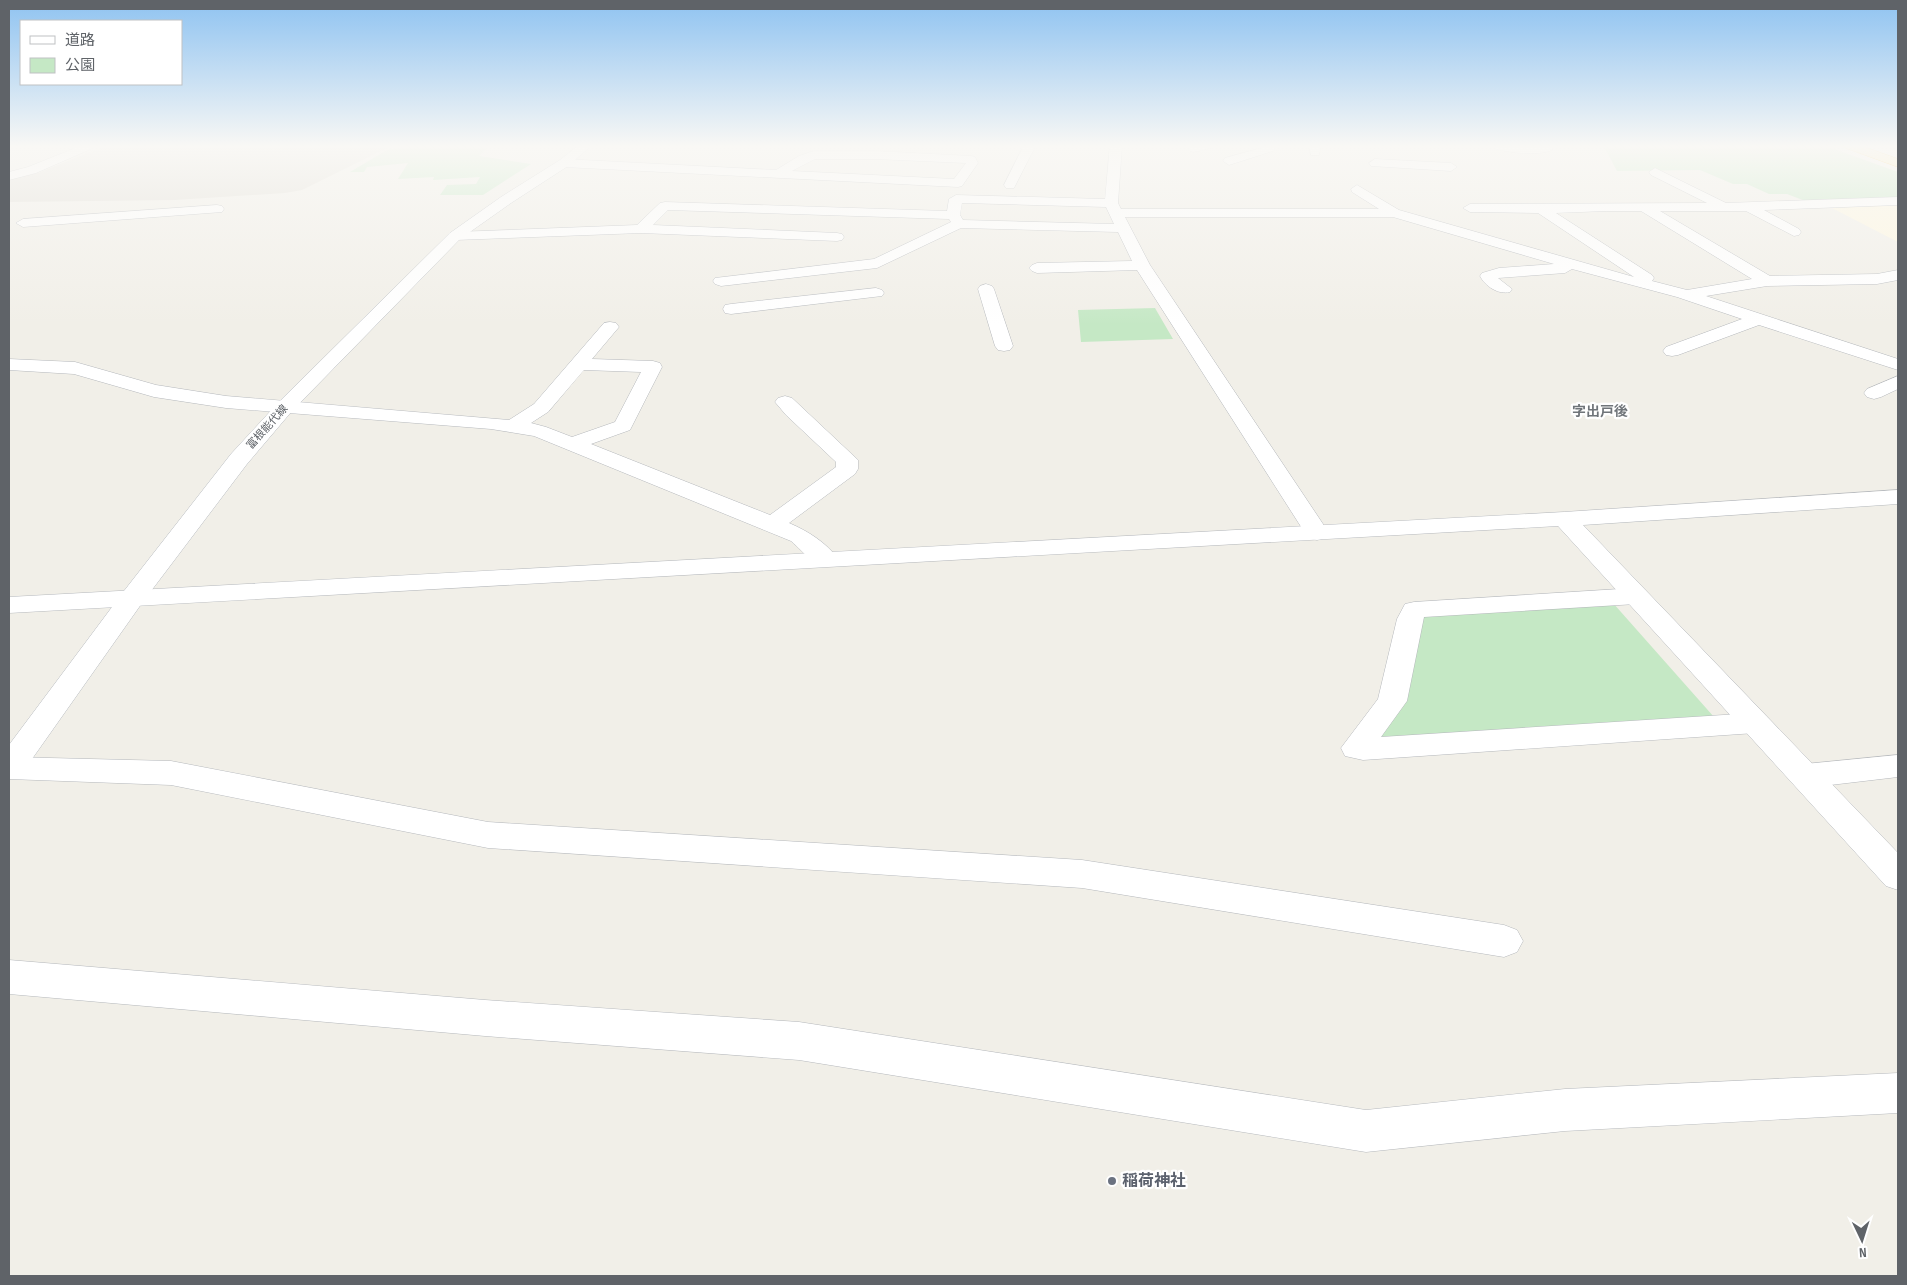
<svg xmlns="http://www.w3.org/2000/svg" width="1907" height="1285" viewBox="0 0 1907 1285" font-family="'Sofia Sans Condensed','Noto Sans JP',sans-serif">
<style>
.commercial{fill:#fef7e0}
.education{fill:#e1ded6}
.green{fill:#c5e8c5}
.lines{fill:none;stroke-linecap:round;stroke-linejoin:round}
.minor-casing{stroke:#b5b8bc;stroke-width:1}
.tertiary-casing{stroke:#b5b8bc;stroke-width:1}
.secondary-casing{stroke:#b6babf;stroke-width:1}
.trunk-casing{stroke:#f9ab00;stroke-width:1}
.minor{fill:#fff;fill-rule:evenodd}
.tertiary{fill:#fff;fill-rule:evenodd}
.secondary{fill:#fff;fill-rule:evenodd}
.trunk{fill:#feeaa1;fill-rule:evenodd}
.worship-dot{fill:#6b7280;stroke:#fff;stroke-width:2}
.labels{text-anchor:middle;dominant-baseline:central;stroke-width:4.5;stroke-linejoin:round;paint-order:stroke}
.far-street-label{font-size:11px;fill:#5f6368;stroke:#fff}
.far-quarter-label{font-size:14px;font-weight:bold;fill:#70757a;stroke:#fff}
.near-worship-label{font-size:16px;font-weight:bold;fill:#5b616d;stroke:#fff;text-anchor:start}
</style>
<rect width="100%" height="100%" fill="#f1efe8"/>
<path class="commercial" d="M1898,205V242L1832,208Z"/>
<path class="education" d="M113,145H393L302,190L285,193L175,200L9,202V179L38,173L90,152Z"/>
<path class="green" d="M412,145H485L488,147L479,156L531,164L483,195H440L447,185L476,184L480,177L433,180L434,177L398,179L408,163L367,167L364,172H350L387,150Z
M1603,145H1823L1898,172V198L1808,202L1787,194H1769L1747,184H1733L1700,170L1617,171Z
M1155,308L1173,339L1081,342L1078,310Z
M1613,603L1714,717L1384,742L1376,734L1421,614Z"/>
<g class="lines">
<defs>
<path id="minor" d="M83,145H100L36,173L9,180V172L28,167Z
M1024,145H1036L1014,188H1006L1004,185Z
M1110,145H1122L1118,203L1121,209H1379L1352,192L1351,189L1357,185L1399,210L1634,277L1538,213L1470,212L1463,208L1470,204L1707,203L1651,175L1649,172L1655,168L1726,203L1898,197V205L1764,210L1799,229L1801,232L1799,235L1794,236L1746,211H1660L1770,276L1877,274L1898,270V280L1877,284L1767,286L1706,296L1898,359V370L1759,325L1678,355L1672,356L1666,355L1663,351L1666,347L1742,319L1677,297L1572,269L1565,273L1498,278L1512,289L1510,292C1498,295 1485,286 1480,276L1482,273L1499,268L1554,264L1393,217H1125L1150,265L1329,533L1325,538L1317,540L1309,538L1305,533L1137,270L1037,273L1032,271L1029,268L1032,265L1037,263L1132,261L1118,232L961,228L877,268L721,286L715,284L713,281L715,278L874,259L951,222L949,219L668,210L653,225L837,233L842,234L844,237L842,240L837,241L641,233L455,240L450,239L448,236L450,233L455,232L637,225L660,203L665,202L947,211L949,199L956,195L1105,199ZM962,203L1106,207L1114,224L963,220L960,215ZM1607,211H1641L1752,279L1687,290L1652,281L1654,278L1652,275L1556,213Z
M1195,145H1217L1215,147L1194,152L1190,151L1188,149L1190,147Z
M1309,145H1321L1319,155H1311Z
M1488,145H1550L1553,149C1545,157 1497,153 1488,145Z
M1269,146L1273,147L1275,149L1273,151L1229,165L1223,161L1225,158Z
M814,151H875L971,156L975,157L978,163L962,186L958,187L564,167L558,163L564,159L776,170L799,156ZM815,159H875L966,163L954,179L792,171Z
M1375,159L1451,163L1457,167L1451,171L1371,166L1369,163Z
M217,205L222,206L224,209L222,212L23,227L16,223L23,219Z
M986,284L992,286L994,289L1013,346L1010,350L1004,351L998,350L995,346L978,289L980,286Z
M876,288L882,290L884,293L882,296L731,314L725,313L723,309L725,305L731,304Z
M610,322L616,323L619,327L592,359L653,361L660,363L662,367L630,430L591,444L770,515L836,467V462L786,415L775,402L778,398L785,396L792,398L858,460V469L855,474L789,523C808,531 827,543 839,560L836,565C816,570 805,553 791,541L534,436L491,429L226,408L154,397L74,374L9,370V359L75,362L156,385L226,396L509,420L534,404L604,323ZM584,370L641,372L615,422L572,437L546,427L531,423L548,412Z
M1898,376V389L1881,397L1874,399L1867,397L1864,393L1867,389Z
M1636,588L1645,590L1649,596L1645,602L1636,604L1424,617L1407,701L1381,737L1755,713L1766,716L1770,723L1766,730L1755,733L1363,760L1345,756L1341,748L1378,699L1397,619L1405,604L1414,602Z
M1898,755V777L1805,788L1794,784L1789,776L1794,768L1805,764Z
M9,757L171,761L488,822L1082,860L1504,925L1517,930L1523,941L1517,952L1504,957L1082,888L488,848L171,785L9,779Z
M9,960L485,1000L799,1022L1366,1110L1565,1089L1898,1073V1113L1565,1131L1366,1152L799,1060L485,1036L9,994Z"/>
<path id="tertiary" d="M1898,490V504L1583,525L1898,853V890L1886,886L1558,526L9,613V597L1564,512Z"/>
<path id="secondary" d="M579,145H592L568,166L511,203L460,239L292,411L247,464L142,603L20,776L9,779V745L124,591L231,454L278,403L450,233L501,197L560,160Z"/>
<path id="trunk" d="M1841,145H1859L1898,159V167L1843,147Z"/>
</defs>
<use href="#minor" class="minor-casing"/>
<use href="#tertiary" class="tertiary-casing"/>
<use href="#secondary" class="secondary-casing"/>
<use href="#trunk" class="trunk-casing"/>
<use href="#minor" class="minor"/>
<use href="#tertiary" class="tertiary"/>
<use href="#secondary" class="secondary"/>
<use href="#trunk" class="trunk"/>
</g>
<linearGradient id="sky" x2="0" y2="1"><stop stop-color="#8fc3f1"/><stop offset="0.45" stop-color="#f9f8f5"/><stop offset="1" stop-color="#f9f8f5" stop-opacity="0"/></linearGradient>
<rect width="1907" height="325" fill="url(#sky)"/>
<circle class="worship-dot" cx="1112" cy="1181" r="5"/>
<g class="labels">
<g class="far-street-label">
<text transform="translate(267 427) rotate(-48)">富根能代線</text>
</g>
<g class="far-quarter-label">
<text x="1600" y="411">字出戸後</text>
</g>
<g class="near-worship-label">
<text x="1122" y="1181">稲荷神社</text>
</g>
</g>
<rect width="1907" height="1285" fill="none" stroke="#5f6368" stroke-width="20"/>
<rect x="20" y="20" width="162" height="65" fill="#ffffff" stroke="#bfc1c3"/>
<rect x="30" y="36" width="25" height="8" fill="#ffffff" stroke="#bfc1c3"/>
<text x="65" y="45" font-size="15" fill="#5f6368">道路</text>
<rect x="30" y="58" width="25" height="15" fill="#c5e8c5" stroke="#bfc1c3"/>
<text x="65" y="70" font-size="15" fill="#5f6368">公園</text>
<g transform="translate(1862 1240) rotate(176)" stroke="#ffffff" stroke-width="4" paint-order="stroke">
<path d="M0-4L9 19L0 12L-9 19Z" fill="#5f6368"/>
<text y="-8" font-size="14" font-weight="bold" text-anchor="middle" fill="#5f6368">N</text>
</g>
</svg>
